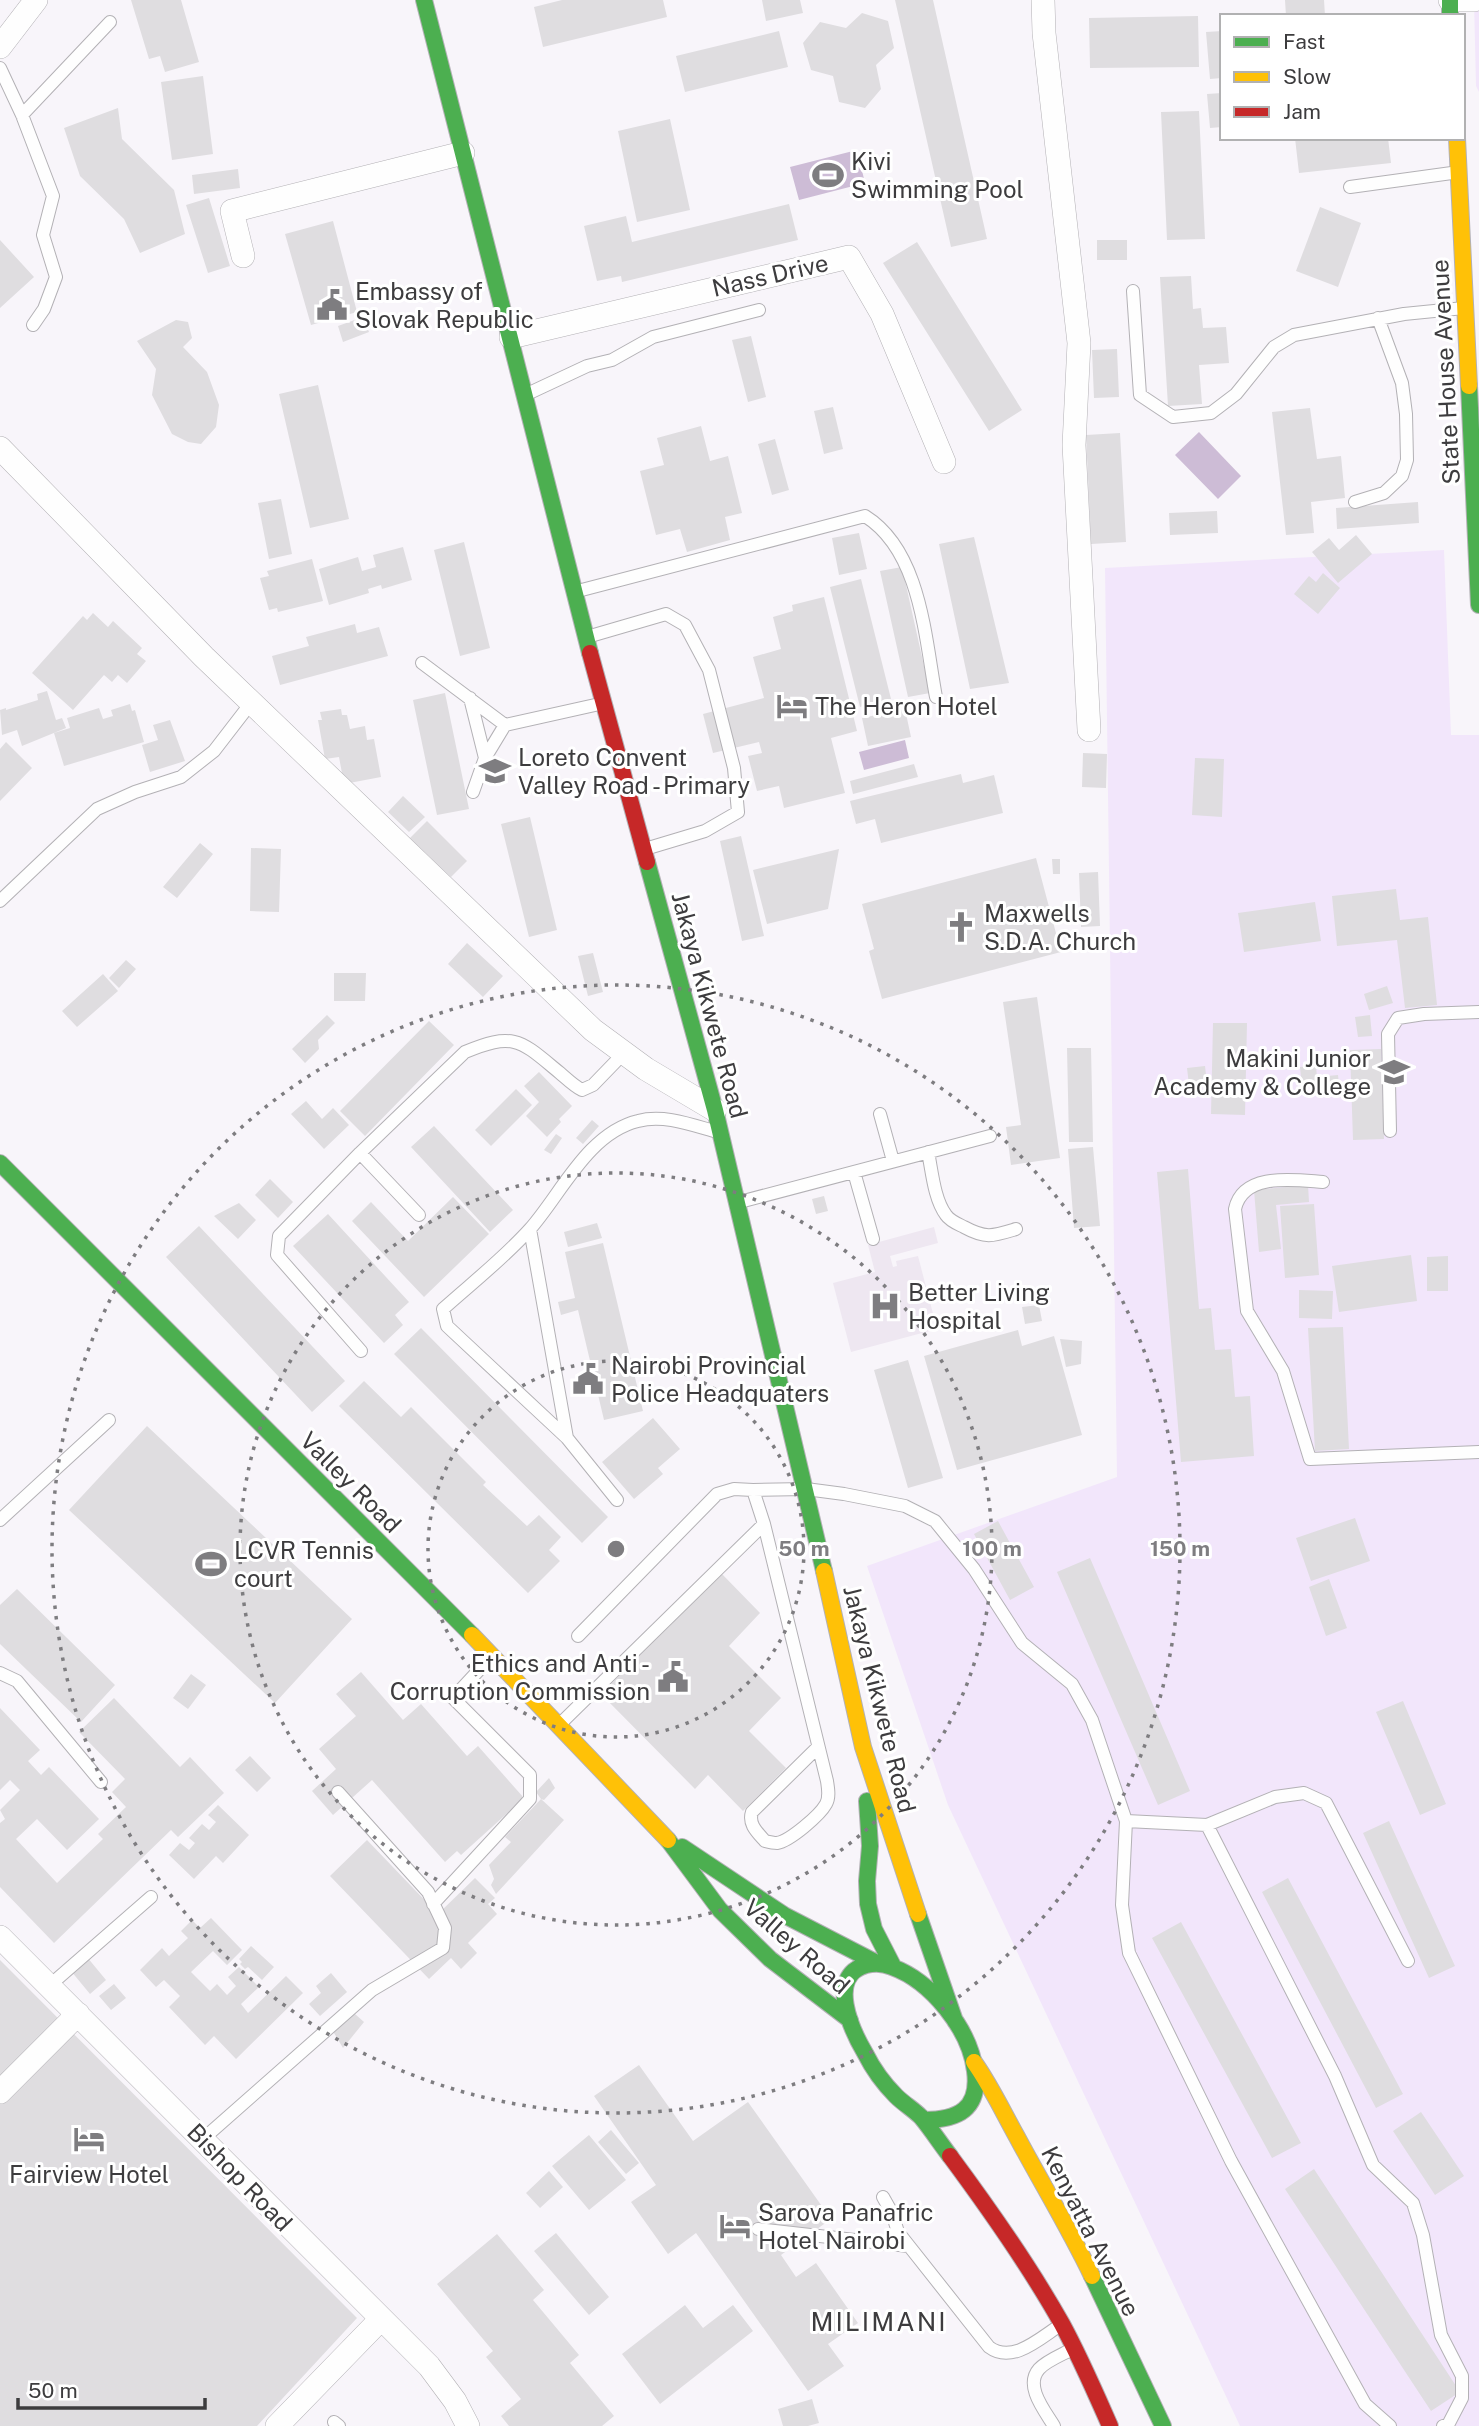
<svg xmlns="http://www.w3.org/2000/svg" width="1479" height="2426" viewBox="0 0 1479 2426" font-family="'Public Sans',sans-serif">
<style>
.built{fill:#eee7f1}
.green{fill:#f2e6fb}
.water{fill:#cdbcd6}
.building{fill:#dfdde0}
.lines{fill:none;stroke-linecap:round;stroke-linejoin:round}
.lane-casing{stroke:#b3b1b5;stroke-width:14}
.street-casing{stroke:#b3b1b5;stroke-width:24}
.fast-casing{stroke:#b3b1b5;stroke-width:18}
.slow-casing{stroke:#b3b1b5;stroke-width:18}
.jam-casing{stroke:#b3b1b5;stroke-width:18}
.lane{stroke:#fefefe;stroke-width:12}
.street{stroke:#fefefe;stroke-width:23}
.fast{stroke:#4caf50;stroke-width:16}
.slow{stroke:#ffc107;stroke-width:16}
.jam{stroke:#c62828;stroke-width:16}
.ring{fill:none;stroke:#7e7d80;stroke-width:3.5;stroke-dasharray:3.5 7}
.labels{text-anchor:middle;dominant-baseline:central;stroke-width:6;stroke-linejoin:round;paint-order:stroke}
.poi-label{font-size:24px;fill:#3d3c3e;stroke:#fff;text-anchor:start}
.street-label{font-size:24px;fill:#3d3c3e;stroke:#fff}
.neighbourhood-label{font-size:26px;letter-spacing:2px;fill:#3d3c3e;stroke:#fff}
.centre{fill:#7e7d80;stroke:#fff;stroke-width:3.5}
.ring-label{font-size:21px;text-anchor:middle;font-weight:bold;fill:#7e7d80;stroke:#fff;stroke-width:6;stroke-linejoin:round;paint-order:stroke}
</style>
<rect width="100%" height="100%" fill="#f8f5fa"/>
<path class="built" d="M934,1227L938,1243L890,1256L893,1267L897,1266L896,1261L918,1256L937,1329L851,1352L833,1283L875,1272L868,1245Z"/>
<path class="green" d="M1474,0H1479V92L1476,86Z
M1444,550L1451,735H1479V2426H1240L948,1805L867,1566L1117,1477L1105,568Z"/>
<path class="water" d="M857,150L865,183L799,200L790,167Z
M1199,432L1241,476L1218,499L1175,455Z
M905,740L909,758L864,770L859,752Z"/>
<path class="building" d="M131,0H181L199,62L165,72L160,56L149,59Z
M562,0H663L667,17L543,47L534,7Z
M762,0H800L803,13L766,21Z
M895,0H933L987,239L951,247Z
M1285,0H1324L1325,16H1286Z
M862,13L888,21L894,48L876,65L881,89L865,108L839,102L833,76L811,70L803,43L820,22L846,28Z
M1198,16L1199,67L1090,68L1089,18Z
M779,31L788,67L685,92L676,56Z
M1222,31V78L1210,79L1206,32Z
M203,76L213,154L172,160L161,82Z
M1222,93V127L1210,128L1207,94Z
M118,108L122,139L174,190L185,234L140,253L124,219L80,176L64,128Z
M1199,111L1205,239L1167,240L1161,112Z
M670,119L690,210L637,222L618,131Z
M1295,138H1388L1391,163L1299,173Z
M238,169L240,188L194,194L192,175Z
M209,198L230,266L208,273L186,205Z
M789,204L798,240L622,282L621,276L597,281L584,226L626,216L632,242Z
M1320,207L1361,223L1338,287L1296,271Z
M333,221L357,312L311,325L285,234Z
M0,240L34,277L0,308Z
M1097,240H1127V260H1097Z
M917,242L1022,410L989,431L883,263Z
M1191,276L1193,309L1201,308L1203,328L1226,327L1229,363L1199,365L1202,404L1168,406L1160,277Z
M363,317L369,332L343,342L338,326Z
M176,320L188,322L192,338L183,347L207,372L219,405L216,427L201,444L188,442L172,434L152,395L156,369L137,341Z
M751,336L766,397L748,402L732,340Z
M1117,349L1119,397L1094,398L1092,350Z
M318,385L349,519L310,528L279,394Z
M833,407L843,449L824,454L814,411Z
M1310,408L1317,459L1341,456L1345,498L1311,502L1314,533L1286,535L1272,412Z
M701,426L710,461L728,456L742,513L725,517L730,540L687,552L680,529L656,535L640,471L664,465L657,438Z
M1120,433L1126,542L1091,544L1086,435Z
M775,439L789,490L772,495L758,444Z
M281,499L292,554L269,559L258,503Z
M1418,502L1419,523L1337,529L1336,508Z
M1217,511L1218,533L1170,535L1169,513Z
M859,533L867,569L839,575L832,538Z
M1356,535L1372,554L1338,583L1312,552L1329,538L1339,550Z
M974,537L1009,683L970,689L939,544Z
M464,542L490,648L460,656L434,550Z
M403,547L412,580L382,589L381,585L368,589L369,593L329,605L319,569L358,557L362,571L376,567L373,555Z
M312,559L323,601L278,612L277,608L269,610L260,578L269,576L267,571Z
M902,567L930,693L908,697L880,571Z
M1323,573L1340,588L1318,614L1294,594L1309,576L1316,582Z
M861,579L891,699L860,707L830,587Z
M824,597L857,731L831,738L845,793L784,808L779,786L757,791L748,756L762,753L759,742L713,753L703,714L764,698L753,657L781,649L773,617L793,611L792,605Z
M93,613L108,627L113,621L142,648L137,654L146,661L127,683L118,675L112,682L104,675L73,710L32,673L83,616L87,620Z
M355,624L357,633L379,627L388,656L280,685L272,656L309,646L306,637Z
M47,691L56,720L62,718L66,728L22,746L17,730L2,735L0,710L6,708V710L38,700L37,694Z
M445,693L469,809L437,815L413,700Z
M130,704L132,711L135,710L144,742L64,766L54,733L70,728L67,718L99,708L103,719L113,716L111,710Z
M341,709L342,715H347L350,729L365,726L367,740L374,739L381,777L344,784L339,757L325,759L318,720H322L320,712Z
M905,709L911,737L868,746L862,718Z
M170,720L185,761L150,772L142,745L158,740L153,725Z
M6,742L32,768L0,801V749Z
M1083,753L1107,754L1106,788L1082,787Z
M1195,758L1224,759L1222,817L1192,815Z
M914,764L918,777L853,794L850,781Z
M961,774L963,783L994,775L1003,813L881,843L875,819L856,824L850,801Z
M403,796L425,817L409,832L388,812Z
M530,817L557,930L529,937L501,824Z
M427,821L467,861L451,877L410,838Z
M741,836L764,936L742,941L720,841Z
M200,843L213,854L177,898L163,887Z
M251,848L281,849L279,912L250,911Z
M839,849L828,909L767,924L753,870Z
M1036,858L1061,952L882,999L869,951L874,949L862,904Z
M1052,859H1060V874H1053Z
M1098,872L1100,926L1081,927L1079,873Z
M1396,889L1400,920L1428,917L1437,1005L1405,1008L1397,940L1337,946L1332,896Z
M1315,902L1321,941L1244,952L1238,913Z
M467,943L503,976L483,997L448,964Z
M593,953L603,992L588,996L578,956Z
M126,960L136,969L119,988L109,978Z
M334,973H366L365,1001H334Z
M103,974L118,991L77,1027L62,1011Z
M1387,986L1393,1003L1369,1010L1364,994Z
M1037,997L1060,1158L1011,1165L1006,1127L1021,1125L1003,1002Z
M327,1015L335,1023L318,1040L319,1049L305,1063L292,1049Z
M1370,1015L1372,1036L1358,1037L1355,1017Z
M429,1021L454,1045L365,1136L340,1111Z
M1213,1023H1247L1245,1115L1211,1114Z
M1067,1048H1091L1093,1142H1069Z
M1381,1049L1384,1139L1353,1140L1350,1050Z
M1205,1066L1207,1083L1189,1085L1187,1068Z
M1316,1066L1317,1077L1338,1075L1339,1084L1302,1088L1300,1067Z
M539,1072L572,1106L559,1119L561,1122L547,1137L526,1116L539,1102L524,1086Z
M516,1089L532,1105L491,1146L475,1130Z
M306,1101L322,1119L333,1108L349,1125L324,1149L291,1114Z
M592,1120L599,1126L583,1144L576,1138Z
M434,1126L513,1210L490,1232L411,1147Z
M556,1134L562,1138L551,1154L544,1150Z
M1093,1147L1100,1226L1074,1228L1068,1149Z
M1188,1169L1199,1309L1211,1308L1215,1350L1231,1349L1235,1397L1250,1396L1254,1456L1181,1462L1157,1172Z
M270,1179L293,1202L278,1218L255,1195Z
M1308,1185L1309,1202L1276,1205L1281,1249L1259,1252L1254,1190Z
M824,1196L828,1211L816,1214L812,1199Z
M453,1197L489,1234L424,1297L352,1221L371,1202L408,1241Z
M239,1203L256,1220L238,1239L214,1216Z
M1314,1204L1319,1275L1285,1278L1280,1206Z
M328,1214L409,1302L395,1315L403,1325L384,1343L293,1246Z
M597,1223L602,1238L568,1247L564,1232Z
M199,1226L345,1381L312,1412L166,1257Z
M603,1243L643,1411L604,1420L578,1310L561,1315L558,1302L575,1298L565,1252Z
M1411,1255L1417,1301L1339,1312L1332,1266Z
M1448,1256V1291H1427V1257Z
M1299,1290L1333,1291L1332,1319L1299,1318Z
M1039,1305L1042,1321L1025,1324L1022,1307Z
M1343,1327L1349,1449L1315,1451L1308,1328Z
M421,1328L608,1517L582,1543L394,1354Z
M1018,1330L1022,1346L1054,1336L1082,1435L957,1470L924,1356Z
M1060,1339L1082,1341L1081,1364L1066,1367Z
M908,1360L943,1478L908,1488L874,1370Z
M364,1381L401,1417L411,1407L486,1482L483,1485L527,1526L539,1515L561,1537L549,1550L560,1561L528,1593L339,1406Z
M653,1418L680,1449L658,1468L663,1474L634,1499L602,1462Z
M147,1426L352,1619L275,1703L69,1510Z
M1355,1518L1370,1561L1311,1581L1296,1538Z
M998,1521L1034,1587L1010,1600L974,1534Z
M1090,1558L1190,1791L1158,1805L1057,1572Z
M722,1574L760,1613L729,1646L781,1698L749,1731L786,1768L743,1811L708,1775L695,1789L601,1694Z
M1329,1579L1347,1628L1326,1636L1309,1587Z
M17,1589L115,1685L81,1722L0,1644V1605Z
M361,1672L403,1720L421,1704L467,1756L478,1746L524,1798L461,1855L457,1851L445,1862L372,1780L333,1815L312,1791L336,1769L319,1749L356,1716L336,1694Z
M191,1674L206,1685L188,1709L173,1698Z
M114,1698L180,1767L190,1757L224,1793L178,1837L171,1830L54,1943L0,1887V1823L5,1819L0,1810L20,1790L10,1780L0,1790V1708L40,1750L28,1761L41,1775L49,1767L99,1819L67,1850L37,1819L16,1839L57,1883L103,1839L98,1834L126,1807L112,1792L125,1779L79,1732Z
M1403,1701L1446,1804L1420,1815L1376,1712Z
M250,1756L271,1778L257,1792L235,1770Z
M549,1778L555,1788L544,1800L541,1799L536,1792Z
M541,1799L564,1820L496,1894L491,1885L494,1879L489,1865L511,1842L505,1837Z
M218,1805L249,1835L223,1863L216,1856L194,1879L169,1855L180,1843L189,1850L195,1843L189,1838L202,1824L209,1830L216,1822L208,1815Z
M1389,1821L1455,1966L1429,1978L1363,1833Z
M367,1840L438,1914L475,1878L495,1898L488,1904L497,1914L468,1943L477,1953L461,1969L451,1958L429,1979L330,1876Z
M1288,1878L1403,2094L1376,2108L1262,1892Z
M211,1918L242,1950L227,1965L213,1951L191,1972L210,1991L217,1984L227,1995L236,1986L228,1977L239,1967L259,1987L241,2004L248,2013L286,1976L303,1993L236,2059L214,2036L205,2045L169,2007L180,1996L164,1980L156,1987L140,1970L162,1948L169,1956L188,1938L181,1931L192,1920L200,1928Z
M1181,1922L1301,2143L1272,2158L1152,1938Z
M251,1946L274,1967L262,1980L248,1967L245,1969L240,1964L242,1962L239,1959Z
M87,1957L106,1980L90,1994L71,1971Z
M0,1960L357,2318L257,2426H0Z
M331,1973L347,1992L320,2016L309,2004L321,1993L316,1986Z
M114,1984L126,1998L111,2010L99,1996Z
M355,2014L364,2022L343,2048L331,2028Z
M639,2065L693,2141L748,2102L831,2219L781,2255L796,2277L816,2263L858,2323L828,2344L844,2366L808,2391L696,2233L668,2254L631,2202L656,2185L594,2096Z
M1421,2112L1464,2176L1435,2195L1393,2131Z
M611,2130L639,2163L626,2174L598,2142Z
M589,2135L626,2180L589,2210L552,2166Z
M1314,2169L1460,2392L1431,2411L1285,2189Z
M549,2171L563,2187L540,2208L526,2193Z
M556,2233L609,2297L589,2315L534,2251Z
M497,2234L544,2290L533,2300L579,2355L570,2363L614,2416L602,2426H509L501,2416L521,2399L486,2357L493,2351L437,2284Z
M685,2305L703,2328L733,2305L753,2331L660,2404L622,2354Z
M812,2399L819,2423L808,2426H783L778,2409Z"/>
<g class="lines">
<defs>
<path id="lane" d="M0,68L22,115L53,196L43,235L56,277L44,309L33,325
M22,115L110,22
M1350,187L1459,172
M1133,291L1140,395L1173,417L1211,413L1236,394L1274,347L1294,335L1404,314L1464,308
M525,395L587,366L612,360L653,337L759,310
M1355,502L1384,493L1402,476L1407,460L1406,414L1402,383L1378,318
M574,592L865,516C921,551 925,638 936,697
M587,637L666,614L685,625L709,670L734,768L738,812L705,831L645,849
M422,663L505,725L604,703
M470,698L485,758
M473,792L485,758L505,725
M0,901L97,809L135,792L181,777L214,751L251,703
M880,1114L893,1161
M1390,1131L1388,1034L1398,1018L1424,1014L1479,1012
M928,1152C932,1171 934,1199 946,1215C950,1221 958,1224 964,1227C986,1239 993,1236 1016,1229
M360,1153L419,1215
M854,1172L873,1239
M1323,1182C1294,1180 1243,1172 1235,1209L1247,1311L1283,1371L1310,1459L1479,1452
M736,1203L990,1136
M530,1229L567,1438L617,1500
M361,1351L277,1255L279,1236L360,1153L465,1052C515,1031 521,1041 560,1073C567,1079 574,1086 582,1090L593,1085L624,1053
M567,1438L447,1326L443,1309C472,1283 504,1258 530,1229C561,1194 588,1133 638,1121C664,1114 692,1125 717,1132
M0,1520L109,1420
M578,1636L717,1494L734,1489L753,1490
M0,1673L17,1681L101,1782
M559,1725L764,1524
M818,1747L752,1812C748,1824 757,1832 765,1841C769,1842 773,1843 777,1843C790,1841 820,1815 826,1804C830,1797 828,1788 827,1781L764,1524L753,1490L806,1489L844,1494L905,1506L935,1521L974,1569L1022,1643L1072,1684L1092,1720L1126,1821L1207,1825L1335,2076L1373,2165L1413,2203L1423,2235L1441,2335L1462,2376V2398L1448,2425L1443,2426
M1126,1821L1122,1905L1129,1953L1231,2161L1365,2404L1390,2426
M1207,1825L1275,1797L1304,1793L1326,1803L1408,1961
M433,1904L530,1799V1775L453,1698L492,1656
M49,1986L151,1897
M203,2139L372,1990L443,1948L445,1928L428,1892L338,1792
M883,2197L892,2213L898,2232L989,2347C1013,2365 1041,2337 1062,2324
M758,2229L908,2246
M334,2422L339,2426
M1054,2426C1045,2411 1024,2386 1039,2369C1047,2360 1064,2354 1074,2348"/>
<path id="street" d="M1043,0L1044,33L1079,343L1074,445L1089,730
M1450,0H1474
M0,47L36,0
M243,256L232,211L463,153
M511,337L849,257L882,314L944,462
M0,448L204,657L593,1030L646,1069L715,1110
M0,1937L429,2366L455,2401L468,2426
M0,2092L78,2014
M277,2426L381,2319"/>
<path id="fast" d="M424,0L590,653
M1450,0V16
M1469,386L1479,605
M647,862L715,1110L824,1571
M0,1163L472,1635
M867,1801L870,1846L867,1881L868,1904L874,1929L892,1964
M668,1840L720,1910L770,1959L850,2020
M682,1847L784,1915L875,1962
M918,1914L955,2021
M924,2120C958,2120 980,2109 975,2071C970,2029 931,1981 892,1967C883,1963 874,1963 866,1965C826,1976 852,2031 865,2053C873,2069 884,2084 896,2096C904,2104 913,2109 921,2117C931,2129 940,2143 950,2156
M1092,2276L1163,2426"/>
<path id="slow" d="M1457,138L1469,386
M824,1571L863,1747L918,1914
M472,1635L668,1840
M974,2062C991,2086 1003,2112 1017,2137C1042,2184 1069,2228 1092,2276"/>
<path id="jam" d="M590,653L647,862
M950,2156C990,2210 1029,2265 1062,2324C1080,2357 1095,2392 1110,2426"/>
</defs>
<use href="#lane" class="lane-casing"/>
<use href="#street" class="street-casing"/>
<use href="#fast" class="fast-casing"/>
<use href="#slow" class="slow-casing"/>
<use href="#jam" class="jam-casing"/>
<use href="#lane" class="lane"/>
<use href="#street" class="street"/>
<use href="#fast" class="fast"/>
<use href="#slow" class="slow"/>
<use href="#jam" class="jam"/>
</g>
<g class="ring">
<circle cx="616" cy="1549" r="188"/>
<circle cx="616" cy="1549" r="376"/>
<circle cx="616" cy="1549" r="564"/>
</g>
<defs>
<symbol id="stadium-bare" viewBox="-9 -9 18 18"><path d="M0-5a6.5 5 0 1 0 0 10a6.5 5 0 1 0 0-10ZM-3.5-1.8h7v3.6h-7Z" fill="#7e7d80" stroke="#fff" stroke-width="2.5" paint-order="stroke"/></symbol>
<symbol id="civic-bare" viewBox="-9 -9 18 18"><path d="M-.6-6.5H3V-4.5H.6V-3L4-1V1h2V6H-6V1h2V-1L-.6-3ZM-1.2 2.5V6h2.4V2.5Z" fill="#7e7d80" stroke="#fff" stroke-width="2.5" paint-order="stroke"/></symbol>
<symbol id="hotel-bare" viewBox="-9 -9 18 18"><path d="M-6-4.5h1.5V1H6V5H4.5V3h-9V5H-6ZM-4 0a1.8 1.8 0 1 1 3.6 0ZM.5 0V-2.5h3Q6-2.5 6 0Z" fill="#7e7d80" stroke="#fff" stroke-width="2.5" paint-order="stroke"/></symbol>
<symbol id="school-bare" viewBox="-9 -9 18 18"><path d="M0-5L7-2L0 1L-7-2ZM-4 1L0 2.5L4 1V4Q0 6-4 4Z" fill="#7e7d80" stroke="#fff" stroke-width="2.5" paint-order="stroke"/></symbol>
<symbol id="church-bare" viewBox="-9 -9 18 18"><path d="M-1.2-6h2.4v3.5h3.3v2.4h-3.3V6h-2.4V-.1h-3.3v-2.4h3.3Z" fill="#7e7d80" stroke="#fff" stroke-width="2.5" paint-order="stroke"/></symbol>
<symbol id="university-bare" viewBox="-9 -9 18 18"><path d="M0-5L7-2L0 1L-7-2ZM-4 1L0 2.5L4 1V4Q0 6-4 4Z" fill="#7e7d80" stroke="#fff" stroke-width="2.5" paint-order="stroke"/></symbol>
<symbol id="hospital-bare" viewBox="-9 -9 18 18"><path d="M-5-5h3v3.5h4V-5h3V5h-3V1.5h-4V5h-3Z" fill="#7e7d80" stroke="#fff" stroke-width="2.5" paint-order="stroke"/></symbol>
</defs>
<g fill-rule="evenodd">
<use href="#stadium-bare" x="806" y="153" width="44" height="44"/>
<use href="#civic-bare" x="310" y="283" width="44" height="44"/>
<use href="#hotel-bare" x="770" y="684" width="44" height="44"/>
<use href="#school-bare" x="473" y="749" width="44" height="44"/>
<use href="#church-bare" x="939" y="905" width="44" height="44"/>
<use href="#university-bare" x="1372" y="1050" width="44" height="44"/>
<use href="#hospital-bare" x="863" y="1284" width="44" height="44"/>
<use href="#civic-bare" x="566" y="1357" width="44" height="44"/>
<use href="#stadium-bare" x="189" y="1542" width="44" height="44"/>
<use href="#civic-bare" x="651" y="1655" width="44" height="44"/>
<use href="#hotel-bare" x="67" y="2117" width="44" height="44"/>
<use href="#hotel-bare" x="713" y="2204" width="44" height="44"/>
</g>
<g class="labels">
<g class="poi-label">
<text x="851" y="161">Kivi<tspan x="851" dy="28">Swimming Pool</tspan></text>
<text x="355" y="291">Embassy of<tspan x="355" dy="28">Slovak Republic</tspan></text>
<text x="815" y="706">The Heron Hotel</text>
<text x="518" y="757">Loreto Convent<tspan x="518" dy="28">Valley Road - Primary</tspan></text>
<text x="984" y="913">Maxwells<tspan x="984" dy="28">S.D.A. Church</tspan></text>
<text x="1371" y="1058" text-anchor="end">Makini Junior<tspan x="1371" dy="28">Academy &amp; College</tspan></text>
<text x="908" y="1292">Better Living<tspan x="908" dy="28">Hospital</tspan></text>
<text x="611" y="1365">Nairobi Provincial<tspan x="611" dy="28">Police Headquaters</tspan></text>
<text x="234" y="1550">LCVR Tennis<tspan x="234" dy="28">court</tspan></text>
<text x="650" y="1663" text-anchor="end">Ethics and Anti -<tspan x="650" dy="28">Corruption Commission</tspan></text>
<text x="89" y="2174" text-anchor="middle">Fairview Hotel</text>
<text x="758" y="2212">Sarova Panafric<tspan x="758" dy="28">Hotel Nairobi</tspan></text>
</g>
<g class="street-label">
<text transform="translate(770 275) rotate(-13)">Nass Drive</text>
<text transform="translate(1445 372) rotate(-93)">State House Avenue</text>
<text transform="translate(710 1005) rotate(75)">Jakaya Kikwete Road</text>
<text transform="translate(351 1482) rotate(45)">Valley Road</text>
<text transform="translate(880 1699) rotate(76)">Jakaya Kikwete Road</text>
<text transform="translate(797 1946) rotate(41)">Valley Road</text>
<text transform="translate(240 2177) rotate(46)">Bishop Road</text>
<text transform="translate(1091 2231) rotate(63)">Kenyatta Avenue</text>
</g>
<g class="neighbourhood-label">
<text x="879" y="2321">MILIMANI</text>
</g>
</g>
<circle cx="616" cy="1549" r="10" class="centre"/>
<g class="ring-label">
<text x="804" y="1556">50 m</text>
<text x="992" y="1556">100 m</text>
<text x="1180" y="1556">150 m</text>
</g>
<rect x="1220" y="14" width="245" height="126" fill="#ffffff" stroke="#b1b1b2" stroke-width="2"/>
<rect x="1234" y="37" width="35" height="10" fill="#4caf50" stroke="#b1b1b2" stroke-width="2"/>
<text x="1283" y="49" font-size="21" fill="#3d3c3e">Fast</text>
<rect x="1234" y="72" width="35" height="10" fill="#ffc107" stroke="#b1b1b2" stroke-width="2"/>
<text x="1283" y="84" font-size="21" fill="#3d3c3e">Slow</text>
<rect x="1234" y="107" width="35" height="10" fill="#c62828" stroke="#b1b1b2" stroke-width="2"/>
<text x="1283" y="119" font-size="21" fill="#3d3c3e">Jam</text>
<path d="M18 2398v10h187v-10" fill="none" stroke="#3d3c3e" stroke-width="3.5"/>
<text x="28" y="2398" font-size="21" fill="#3d3c3e" stroke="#ffffff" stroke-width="5" paint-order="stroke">50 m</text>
</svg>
